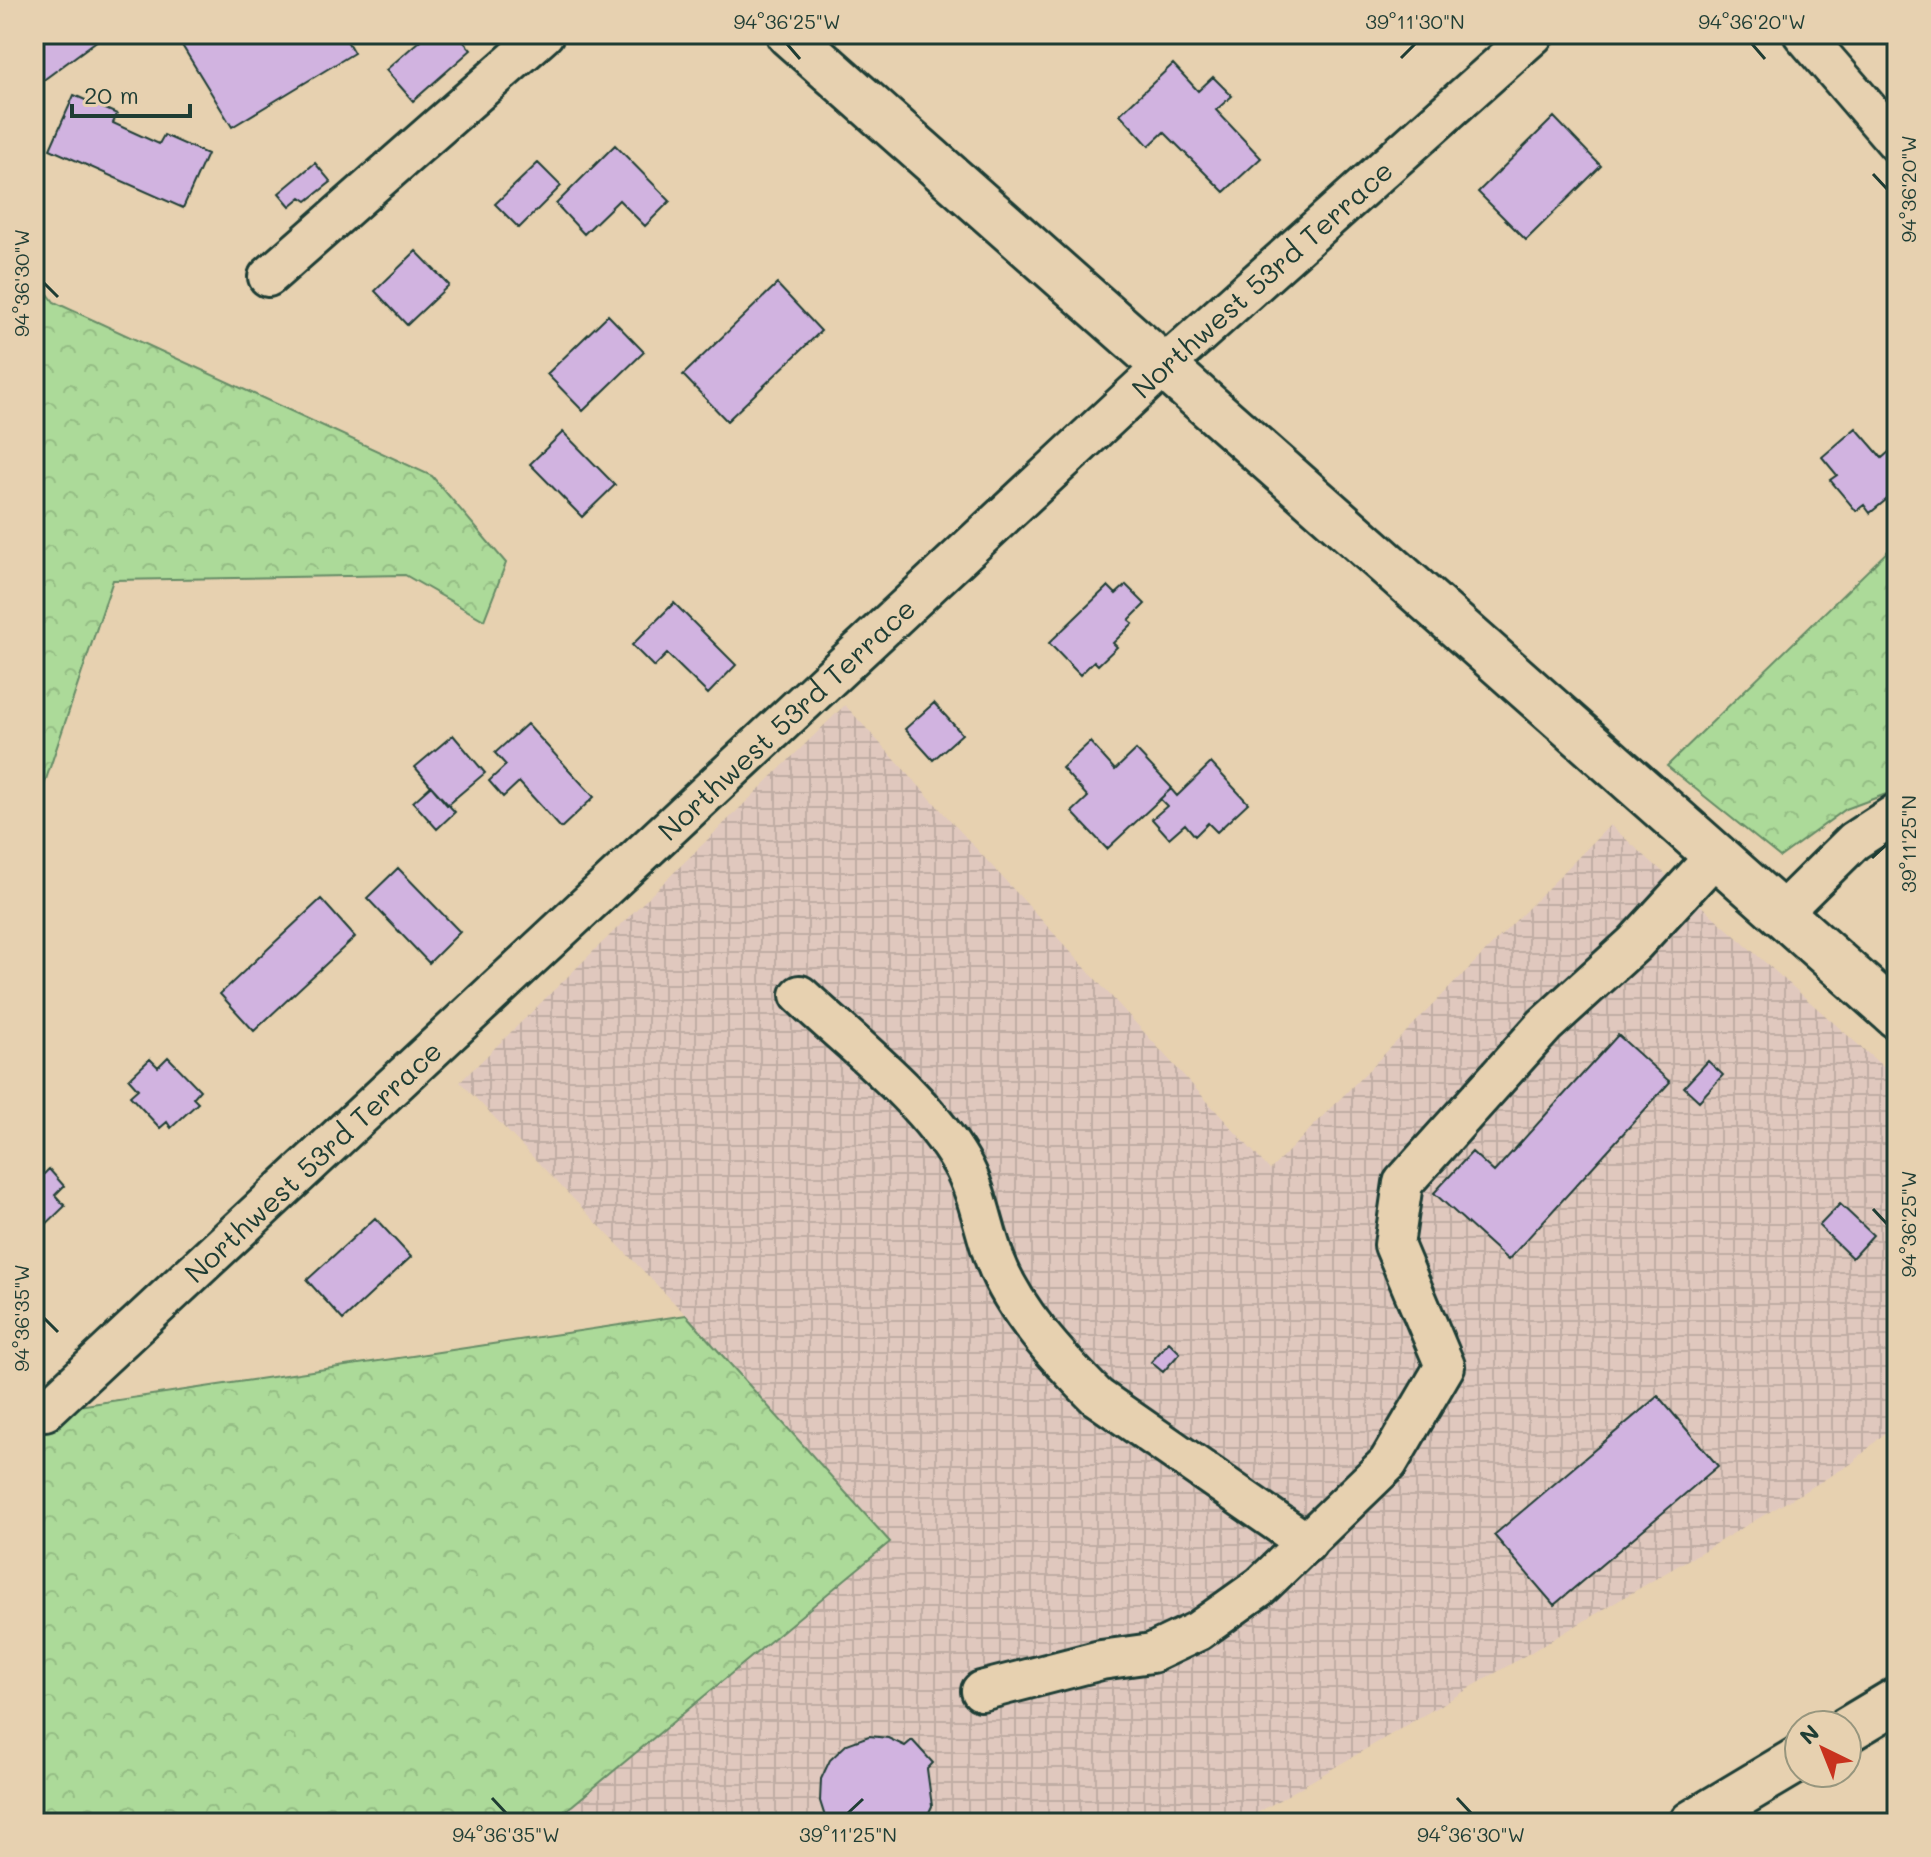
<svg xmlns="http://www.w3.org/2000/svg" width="1931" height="1857" viewBox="0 0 1931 1857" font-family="Mali,sans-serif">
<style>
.industrial{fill:url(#industrial-grid)}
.forest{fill:url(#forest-crowns);stroke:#668c66;stroke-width:2}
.building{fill:#d1b3e0;stroke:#1f3d34;stroke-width:2}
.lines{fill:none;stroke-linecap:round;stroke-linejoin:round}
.minor-casing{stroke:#1f3d34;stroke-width:44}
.major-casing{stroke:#1f3d34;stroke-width:50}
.highway-casing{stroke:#1f3d34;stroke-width:50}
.minor{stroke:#e7d1b0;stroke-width:38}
.major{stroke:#e7d1b0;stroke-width:44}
.highway{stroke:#e7d1b0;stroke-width:44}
.ticks{fill:none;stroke:#1f3d34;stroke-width:3}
.labels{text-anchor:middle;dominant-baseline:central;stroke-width:6;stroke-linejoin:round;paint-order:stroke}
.street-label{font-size:28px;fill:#1f3d34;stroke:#e7d1b0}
.neatline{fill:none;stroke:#1f3d34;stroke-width:3}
.ticks-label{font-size:20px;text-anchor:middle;fill:#1f3d34}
</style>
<defs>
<pattern id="industrial-grid" width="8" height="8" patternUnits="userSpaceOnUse" patternTransform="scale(2)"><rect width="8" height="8" fill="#e0c8be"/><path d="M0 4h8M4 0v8" fill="none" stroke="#c0ada4"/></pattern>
<pattern id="forest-crowns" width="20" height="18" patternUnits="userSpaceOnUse" patternTransform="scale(2)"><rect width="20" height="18" fill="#acda99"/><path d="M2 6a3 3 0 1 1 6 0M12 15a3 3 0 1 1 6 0" fill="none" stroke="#94bc84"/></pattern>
</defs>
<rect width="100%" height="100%" fill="#e7d1b0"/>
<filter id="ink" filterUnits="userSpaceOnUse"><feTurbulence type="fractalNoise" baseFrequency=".0125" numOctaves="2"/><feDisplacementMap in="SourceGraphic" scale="16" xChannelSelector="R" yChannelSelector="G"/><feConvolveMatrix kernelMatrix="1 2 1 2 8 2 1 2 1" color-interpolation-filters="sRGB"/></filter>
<g filter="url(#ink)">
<path class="industrial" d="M845,705L1270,1170L1610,825L1897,1079V1422L1851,1464L1240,1823H551L889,1542L686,1315L460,1082Z"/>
<path class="forest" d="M34,275L54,302L432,476L506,563L484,620L405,575L113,580L34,815Z
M1897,542V790L1846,809L1780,857L1667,766Z
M686,1315L890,1542L551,1823H34V1400L45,1411Z"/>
<path class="building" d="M34,34H106L34,87Z
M193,34H343L354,53L232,127L180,42Z
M427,34H457L471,50L413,101L386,70Z
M1173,64L1198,91L1213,77L1232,96L1216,110L1261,158L1224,192L1164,132L1149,146L1120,114Z
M74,95L117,114L113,123L159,144L164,135L207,154L183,208L50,149Z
M1554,117L1601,166L1526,240L1478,192Z
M615,145L670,201L645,226L619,200L584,234L556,204Z
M315,163L331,182L307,201L301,197L290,206L279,193Z
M538,163L561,186L519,228L495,204Z
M416,251L449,285L407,325L375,291Z
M777,284L821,331L727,421L683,375Z
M608,315L644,352L583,411L547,374Z
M1856,428L1882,458L1890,451L1897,460V491L1870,513L1864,505L1856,511L1830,480L1837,475L1822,457Z
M563,432L615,485L582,517L530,464Z
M1126,585L1145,604L1129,620L1133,623L1113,643L1117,647L1098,665L1094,661L1080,675L1049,643L1108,586L1116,594Z
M674,603L736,665L708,694L667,654L654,667L632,645Z
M934,703L962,734L933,760L905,729Z
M527,724L594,797L561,828L519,782L503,797L489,781L506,765L495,753Z
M453,735L485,773L447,805L415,767Z
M1090,742L1115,770L1136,750L1172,788L1107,849L1072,812L1088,797L1062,768Z
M1211,763L1248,803L1217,832L1208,823L1195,836L1185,824L1169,838L1152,819L1167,806L1160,799L1171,789L1177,796Z
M431,786L455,812L437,829L413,802Z
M398,868L460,932L429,963L367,898Z
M321,899L355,937L254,1031L220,994Z
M1618,1035L1670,1082L1508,1260L1434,1193L1472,1152L1494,1172Z
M168,1057L200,1090L193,1098L198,1103L171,1128L167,1122L160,1128L130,1096L138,1089L129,1079L150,1059L158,1067Z
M1708,1061L1723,1075L1699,1101L1684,1087Z
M49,1169L64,1186L55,1195L65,1206L34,1236V1174L39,1179Z
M1840,1204L1873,1235L1852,1258L1819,1226Z
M375,1218L411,1257L343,1320L307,1280Z
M1169,1342L1180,1353L1163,1372L1151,1362Z
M1658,1396L1718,1466L1554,1605L1494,1535Z
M869,1736L888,1738L905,1746L912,1740L933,1763L927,1769L932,1806L924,1823H827L820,1801L821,1779L830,1760L847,1744Z"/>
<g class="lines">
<defs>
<g id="minor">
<path d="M1803,34L1897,143"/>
<path d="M268,277L544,34"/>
<path d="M1781,913L1854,841L1897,813"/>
<path d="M800,995C853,1045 925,1099 961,1162C978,1191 983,1229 995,1260C1014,1311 1059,1359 1097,1397L1307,1543"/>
<path id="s1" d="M45,1411L1165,365L1534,34"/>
<path d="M981,1691L1101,1660L1152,1653L1198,1631L1261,1586L1388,1463L1445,1366L1394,1245L1403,1183L1545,1025L1634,944L1715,856"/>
</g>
<path id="major" d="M789,34L1897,1016"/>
<path id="highway" d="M1847,1730L1897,1700
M1692,1823L1799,1759"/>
</defs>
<use href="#minor" class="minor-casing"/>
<use href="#major" class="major-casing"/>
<use href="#highway" class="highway-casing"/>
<use href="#minor" class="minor"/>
<use href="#major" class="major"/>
<use href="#highway" class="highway"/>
</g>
</g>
<path class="ticks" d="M787,44L800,59M1752,44L1765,59M1401,58L1415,44M1873,174L1887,189M44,283L58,297M1872,858L1887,844M1873,1209L1887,1224M44,1318L58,1332M492,1798L506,1813M1457,1798L1471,1813M848,1813L863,1799"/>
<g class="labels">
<g class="street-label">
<text stroke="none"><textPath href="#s1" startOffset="1662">Northwest 53rd Terrace</textPath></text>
<text stroke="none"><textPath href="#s1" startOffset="1014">Northwest 53rd Terrace</textPath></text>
<text stroke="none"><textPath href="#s1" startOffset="366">Northwest 53rd Terrace</textPath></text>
</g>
</g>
<rect width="1931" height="1857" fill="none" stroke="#e7d1b0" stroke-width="88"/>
<g transform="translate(1823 1749) rotate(317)"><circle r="38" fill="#e7d1b0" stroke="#97967e" stroke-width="2"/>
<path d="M0-6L14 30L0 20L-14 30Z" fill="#c8321e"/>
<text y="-12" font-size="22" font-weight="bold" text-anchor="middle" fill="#1f3d34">N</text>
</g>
<path d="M72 104v12h118v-12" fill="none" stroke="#1f3d34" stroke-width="4"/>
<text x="84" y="104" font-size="24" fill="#1f3d34" stroke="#e7d1b0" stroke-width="6" paint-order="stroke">20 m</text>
<rect x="44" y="44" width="1843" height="1769" class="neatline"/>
<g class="ticks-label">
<text x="787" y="29">94°36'25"W</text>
<text x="1415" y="29">39°11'30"N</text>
<text x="1752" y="29">94°36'20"W</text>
<text transform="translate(1909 189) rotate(-90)" y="7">94°36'20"W</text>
<text transform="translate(22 283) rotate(-90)" y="7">94°36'30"W</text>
<text transform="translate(1909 844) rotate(-90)" y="7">39°11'25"N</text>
<text transform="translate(1909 1224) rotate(-90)" y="7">94°36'25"W</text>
<text transform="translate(22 1318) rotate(-90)" y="7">94°36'35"W</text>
<text x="506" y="1842">94°36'35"W</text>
<text x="848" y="1842">39°11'25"N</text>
<text x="1471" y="1842">94°36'30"W</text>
</g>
</svg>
